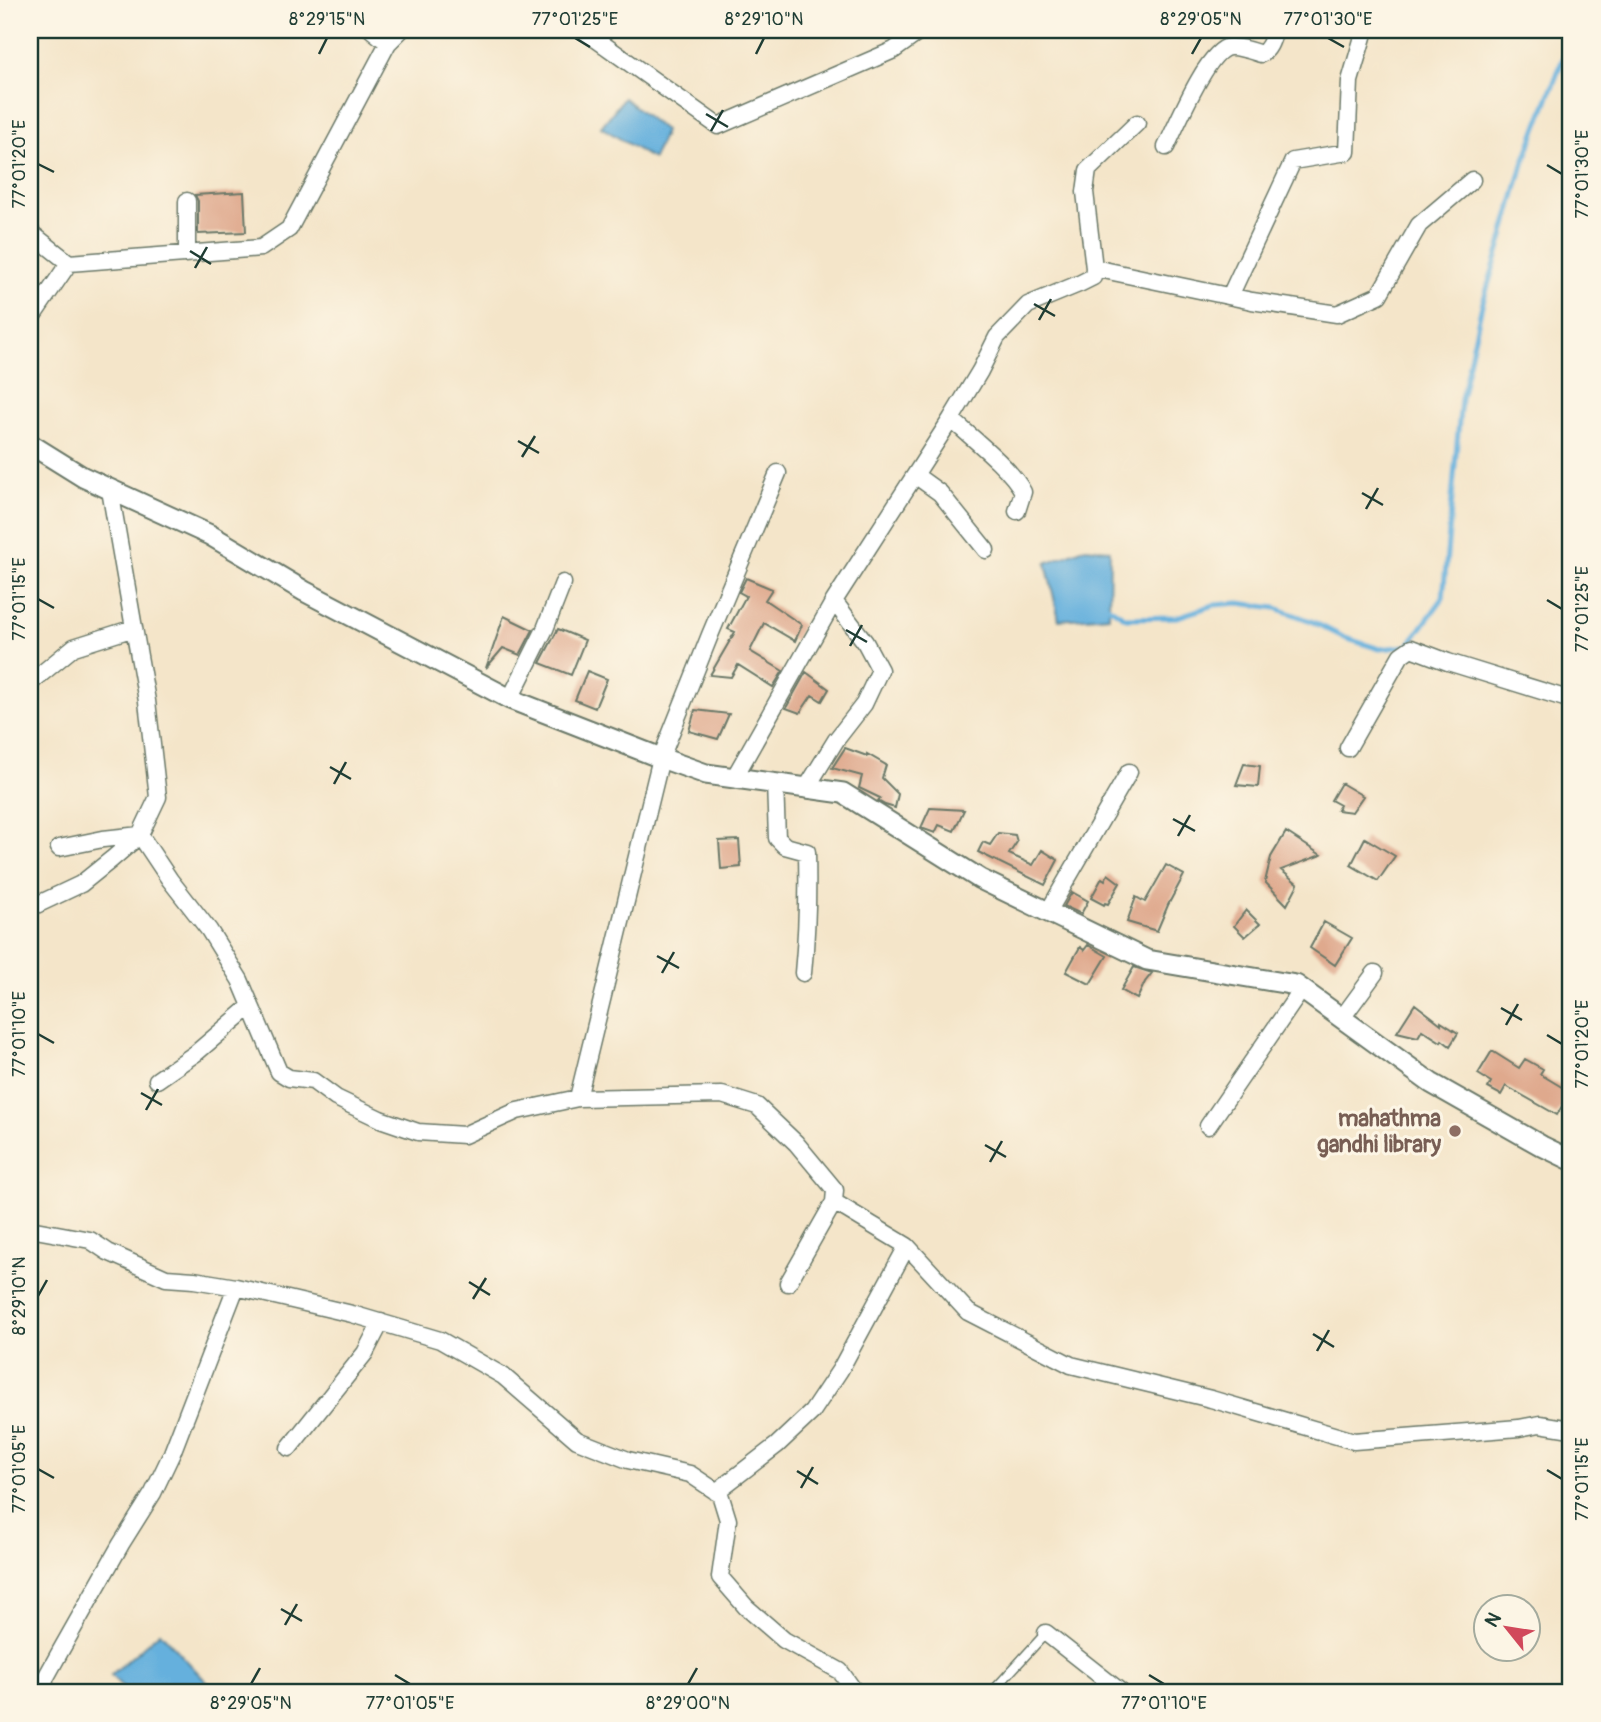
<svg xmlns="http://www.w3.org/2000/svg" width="1601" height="1722" viewBox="0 0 1601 1722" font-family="Pangolin,sans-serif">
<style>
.water{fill:#65b0dd;stroke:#427688;stroke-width:2}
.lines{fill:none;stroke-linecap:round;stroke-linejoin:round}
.stream{stroke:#65b0dd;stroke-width:5}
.building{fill:#dfa98d}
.service-casing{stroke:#6a7868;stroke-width:11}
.minor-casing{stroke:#6a7868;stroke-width:19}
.tertiary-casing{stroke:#6a7868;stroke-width:23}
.service{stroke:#fff;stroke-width:8}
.minor{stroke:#fff;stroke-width:16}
.tertiary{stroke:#fff;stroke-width:19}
.ticks{fill:none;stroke:#1f3d34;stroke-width:2.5}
.education-dot{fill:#8d6e63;stroke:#fcf5e5;stroke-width:2.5}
.labels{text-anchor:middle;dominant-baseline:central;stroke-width:6;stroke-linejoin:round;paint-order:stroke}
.education-label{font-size:23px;font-weight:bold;fill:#785e54;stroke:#fcf5e5;text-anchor:end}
.neatline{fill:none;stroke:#1f3d34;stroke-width:2.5}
.ticks-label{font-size:18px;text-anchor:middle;fill:#1f3d34}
</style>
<rect width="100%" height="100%" fill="#fcf5e5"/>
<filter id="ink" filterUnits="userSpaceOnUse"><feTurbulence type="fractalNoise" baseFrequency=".0143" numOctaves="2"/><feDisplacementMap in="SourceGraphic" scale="14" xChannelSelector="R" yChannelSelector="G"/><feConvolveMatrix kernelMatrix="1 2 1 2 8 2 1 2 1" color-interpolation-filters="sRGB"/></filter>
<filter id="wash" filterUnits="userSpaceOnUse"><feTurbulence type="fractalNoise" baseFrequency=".00686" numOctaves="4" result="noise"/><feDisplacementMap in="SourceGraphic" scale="28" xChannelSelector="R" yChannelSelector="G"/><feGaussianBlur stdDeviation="1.57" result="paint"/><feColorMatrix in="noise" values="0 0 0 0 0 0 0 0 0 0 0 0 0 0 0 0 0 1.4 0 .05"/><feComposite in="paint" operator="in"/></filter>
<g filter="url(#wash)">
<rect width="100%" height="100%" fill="#f4e5c9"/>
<path class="water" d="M624,98L665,131L653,159L601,127Z
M1084,548L1110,550L1109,616L1059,620L1046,563Z
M160,1632L216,1692H127L111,1675Z"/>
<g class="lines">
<path class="stream" d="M1103,603L1126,618L1177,617L1214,605L1239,603L1276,608L1311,621L1345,638L1380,649L1408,646L1443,598L1461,399L1482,305L1503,237L1523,164L1567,48L1571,32"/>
</g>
<g id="blocks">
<path class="building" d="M244,192L246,232L198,234V201L195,195Z
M746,578L772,589L765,600L802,625L795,641L764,623L750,651L783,671L773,687L738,665L731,677L710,675L735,632L728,629L746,596L739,592Z
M504,616L533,630L520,655L503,648L486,668Z
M558,629L585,640L571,675L540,663Z
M587,671L607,679L595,708L575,700Z
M806,672L829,689L822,701L812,695L800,713L786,708Z
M695,710L729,714L718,739L689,731Z
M845,748L867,756V754L886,765L882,778L898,794L895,808L885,805L878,801L880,798L859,788L862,776L832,768Z
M1244,764L1260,766L1258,787L1236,785Z
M1341,783L1363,796L1352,812L1337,810L1340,805L1331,800Z
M930,808L964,810L954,831L939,825L935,833L921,828Z
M1286,832L1321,855L1281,870L1298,884L1287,905L1265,882L1271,857Z
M998,833L1015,835L1017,842L1009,854L1033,865L1042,850L1058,860L1045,885L978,852L983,842L990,845Z
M1365,838L1395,856L1378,881L1351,865Z
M739,840L741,867L721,869L719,841Z
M1166,865L1184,875L1168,905L1157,931L1127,922L1136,897L1145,902Z
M1108,874L1120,883L1108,904L1105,903L1104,905L1091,898L1102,878L1105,880Z
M1072,892L1088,901L1081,914L1064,906Z
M1246,910L1260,924L1245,937L1234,926Z
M1324,922L1352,938L1335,965L1310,948Z
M1088,945L1107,956L1090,984L1066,972L1080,947L1084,950Z
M1134,967L1152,973L1145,982L1137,999L1121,990Z
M1415,1004L1441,1024V1022L1458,1033L1450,1046L1442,1040L1441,1042L1422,1030L1418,1037L1397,1032Z
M1492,1051L1519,1068L1525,1059L1543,1069L1540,1074L1570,1092L1557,1115L1506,1086L1501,1095L1488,1088L1491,1082L1478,1074Z"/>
</g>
</g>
<g filter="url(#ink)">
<use href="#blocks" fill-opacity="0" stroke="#6a7868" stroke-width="2"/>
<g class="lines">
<defs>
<path id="service" d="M992,1692L1046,1633"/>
<path id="minor" d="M372,30L388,43
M583,30L718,126L894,50L922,30
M1166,147C1176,127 1207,50 1229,47C1239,46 1252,51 1261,54C1270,49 1272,39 1275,30
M30,232L69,263
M187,254V201
M1094,268L1252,301L1337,314L1379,295L1419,225L1472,180
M1230,296L1293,161L1347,152L1350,81L1365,30
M30,320L69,263L261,248L289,229L388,43L401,30
M951,419C971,437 1012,469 1023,492L1017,511
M915,475L940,493L986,550
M30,683L74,647L134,628L110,490
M510,699L545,629L563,583
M1348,748L1401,655L1411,648L1448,662L1571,700
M734,778L834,601
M775,783L777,838L785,846L807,852C808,893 807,933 803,973
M807,787L836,740L864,704L880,670L865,642L834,601L951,419L980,371L997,337L1028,305L1081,283L1093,277L1094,268L1085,192L1088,170L1137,123
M59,848L103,839L140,835L170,880L209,930L240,980L279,1072L289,1078L313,1081L336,1098L380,1119L418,1132L464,1135L517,1111L578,1098L722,1095L757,1106L796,1143L835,1190L834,1202L788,1283
M30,908L81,884L112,859L140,835L158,797L147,701L134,628
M1048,912L1129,772
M1342,1018L1375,973
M157,1080L196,1053L251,1006
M578,1098L661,758L710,635L778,473
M1208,1126L1302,989
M834,1202L907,1246L968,1312L1071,1365L1211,1399L1354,1441L1519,1428L1540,1424L1571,1429
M30,1229L90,1240L108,1252L166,1278L194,1280L236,1287L352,1314L440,1340L503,1376L577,1440L628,1460L690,1474L720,1494L728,1520L720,1577L746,1607L784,1640L840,1671L855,1692
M289,1448L365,1353L381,1322
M716,1492L777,1445L812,1412L840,1370L907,1246
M1046,1633L1121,1692
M44,1692L45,1679L61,1650L121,1544L153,1493L172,1453L236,1287"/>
<path id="tertiary" d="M30,444L83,477L210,535L304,591L510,699L661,758L706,774L843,793L980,879L1147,960L1296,985L1431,1083L1542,1146L1571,1160"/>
</defs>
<use href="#service" class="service-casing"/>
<use href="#minor" class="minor-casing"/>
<use href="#tertiary" class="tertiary-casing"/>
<use href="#service" class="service"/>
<use href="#minor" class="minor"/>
<use href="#tertiary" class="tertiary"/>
</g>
</g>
<path class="ticks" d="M575,38L590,47M1328,38L1344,47M319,54L327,38M756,54L764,38M1192,54L1201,38M706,114L728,127M711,131L723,110M38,164L54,172M1547,165L1562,174M190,251L211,264M195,268L207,247M1034,304L1055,316M1039,320L1051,299M518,441L539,453M522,457L535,436M1362,493L1383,505M1366,509L1378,488M38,599L54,608M1547,600L1562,609M846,630L867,642M850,646L862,625M330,767L351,779M334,784L346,762M1173,819L1195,831M1178,836L1190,815M657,956L679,968M662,973L674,952M1501,1008L1522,1020M1506,1025L1518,1004M38,1034L54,1043M1547,1035L1562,1044M141,1093L162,1105M146,1110L158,1089M985,1145L1006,1157M990,1162L1002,1141M469,1282L490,1295M38,1296L47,1280M473,1299L486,1278M1313,1334L1334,1347M1317,1351L1329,1330M38,1469L54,1478M1547,1470L1562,1479M797,1471L818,1484M801,1488L813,1467M281,1609L302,1621M285,1625L297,1604M395,1675L410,1684M1149,1675L1164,1684M251,1684L260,1668M688,1684L697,1668"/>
<circle class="education-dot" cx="1455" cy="1131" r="7"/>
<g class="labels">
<g class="education-label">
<text x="1441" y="1118">mahathma<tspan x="1441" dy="26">gandhi library</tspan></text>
</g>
</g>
<rect width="1601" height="1722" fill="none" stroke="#fcf5e5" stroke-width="77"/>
<g transform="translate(1507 1628) rotate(300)"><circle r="33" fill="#fcf5e5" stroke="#a4ab9e" stroke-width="2"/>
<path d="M0-5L12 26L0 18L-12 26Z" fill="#d1495b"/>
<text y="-10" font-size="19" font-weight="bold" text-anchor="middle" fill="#1f3d34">N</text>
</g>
<rect x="38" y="38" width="1524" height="1646" class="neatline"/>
<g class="ticks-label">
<text x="327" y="25">8°29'15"N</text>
<text x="575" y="25">77°01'25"E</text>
<text x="764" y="25">8°29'10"N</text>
<text x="1201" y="25">8°29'05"N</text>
<text x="1328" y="25">77°01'30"E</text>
<text transform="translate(19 164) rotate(-90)" y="6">77°01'20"E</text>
<text transform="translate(1582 174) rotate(-90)" y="6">77°01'30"E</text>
<text transform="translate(19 599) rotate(-90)" y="6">77°01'15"E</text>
<text transform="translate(1582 609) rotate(-90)" y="6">77°01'25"E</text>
<text transform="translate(19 1034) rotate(-90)" y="6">77°01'10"E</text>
<text transform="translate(1582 1044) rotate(-90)" y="6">77°01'20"E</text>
<text transform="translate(19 1296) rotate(-90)" y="6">8°29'10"N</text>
<text transform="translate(19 1469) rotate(-90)" y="6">77°01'05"E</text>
<text transform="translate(1582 1479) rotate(-90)" y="6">77°01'15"E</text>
<text x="251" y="1709">8°29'05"N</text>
<text x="410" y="1709">77°01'05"E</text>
<text x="688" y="1709">8°29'00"N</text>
<text x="1164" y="1709">77°01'10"E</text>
</g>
</svg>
